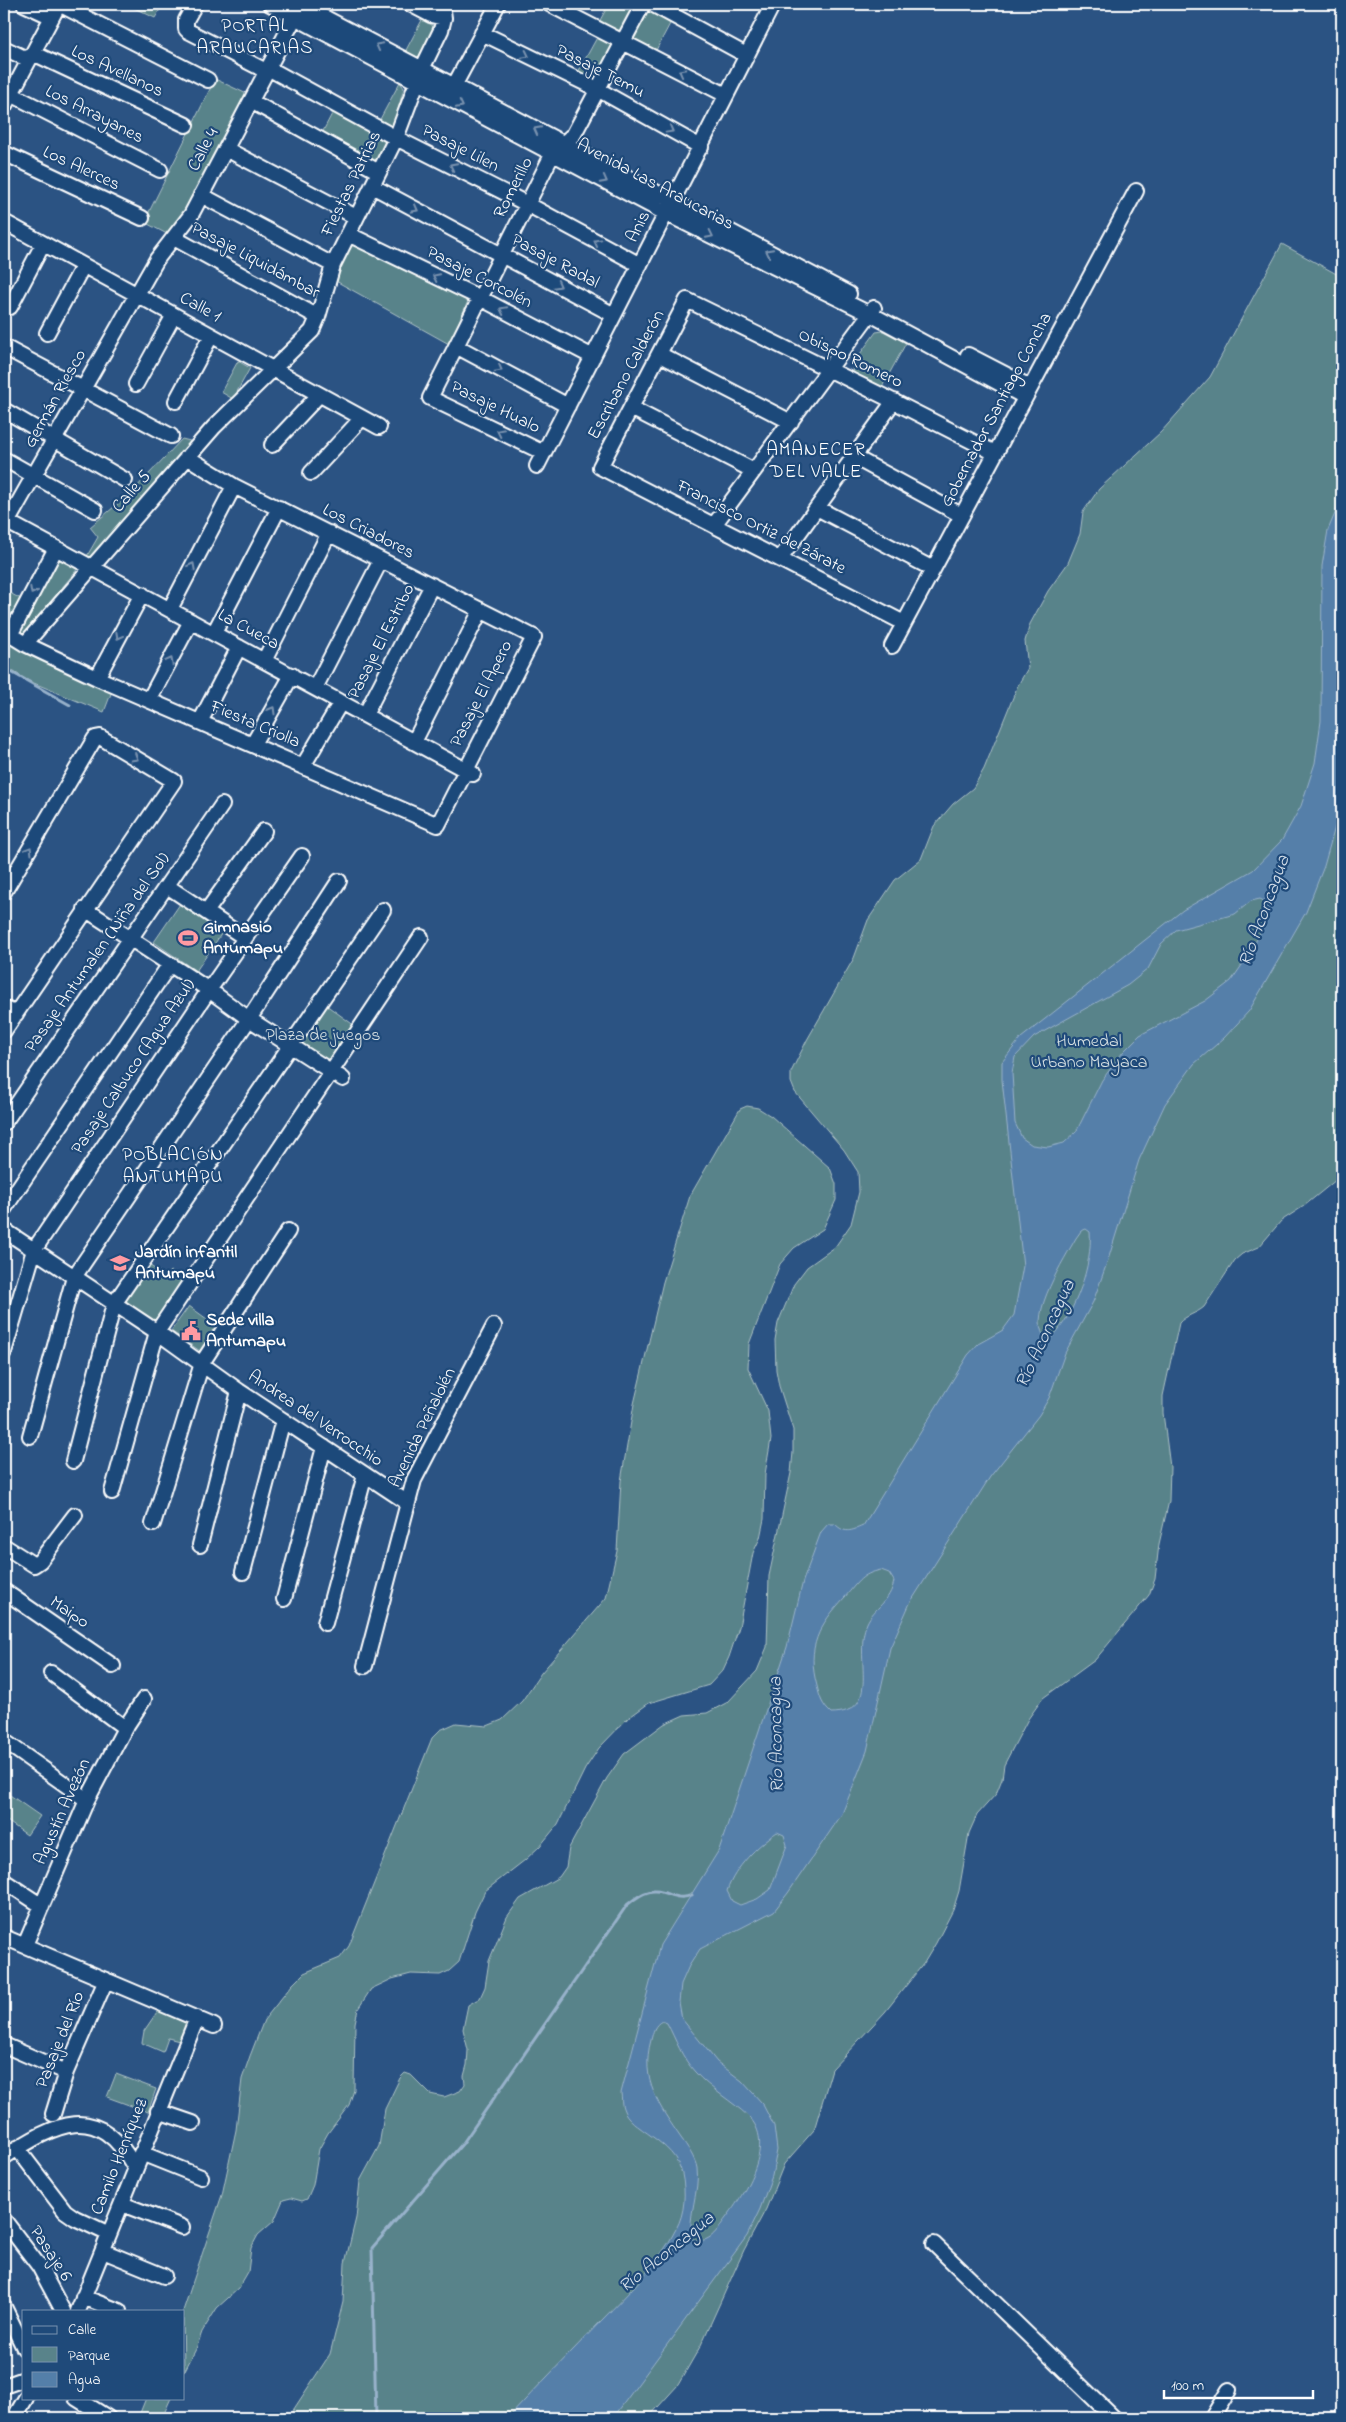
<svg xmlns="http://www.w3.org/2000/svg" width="1346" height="2422" viewBox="0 0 1346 2422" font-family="'Indie Flower',sans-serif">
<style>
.green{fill:#59838a;stroke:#acc1c4}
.water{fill:#547fa9;stroke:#98b2cb;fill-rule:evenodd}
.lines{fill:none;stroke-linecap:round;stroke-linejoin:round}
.stream{stroke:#98b2cb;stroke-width:3}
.minor-casing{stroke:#fff;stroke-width:18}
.minor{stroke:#1f4a7a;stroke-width:14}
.oneway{stroke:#7992af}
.labels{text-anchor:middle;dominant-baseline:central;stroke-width:4.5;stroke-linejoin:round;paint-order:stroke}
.street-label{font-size:18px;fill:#fff;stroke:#1f4a7a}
.poi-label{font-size:18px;font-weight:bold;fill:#fff;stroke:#1f4a7a;text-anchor:start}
.park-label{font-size:18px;fill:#d6e0e2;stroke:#1f4a7a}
.neighbourhood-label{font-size:19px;letter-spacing:1px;fill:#fff;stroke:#1f4a7a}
.water-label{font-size:19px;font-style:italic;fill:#d4dfea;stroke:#1f4a7a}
</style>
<rect width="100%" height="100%" fill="#2b5383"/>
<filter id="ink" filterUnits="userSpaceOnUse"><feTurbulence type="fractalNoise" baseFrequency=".02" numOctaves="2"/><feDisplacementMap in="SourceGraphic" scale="10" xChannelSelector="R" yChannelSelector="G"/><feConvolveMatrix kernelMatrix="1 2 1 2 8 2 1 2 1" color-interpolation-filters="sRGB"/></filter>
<g filter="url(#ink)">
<path class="green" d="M126,4H163L155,18Z
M609,4H634L619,33L599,22Z
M647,7L672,20L654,54L629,41Z
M422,20L432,25L434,29L418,58L405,52Z
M600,32L616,40L593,83L577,74Z
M215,79L249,95L188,207L176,226L167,234L144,222Z
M400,82L404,88L392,131L378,123Z
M335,108L389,137L376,164L321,135Z
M354,241L469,299L449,344L334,280Z
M1282,244L1342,277V1175L1304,1206L1281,1221L1259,1247L1242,1254L1235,1260L1204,1307C1196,1314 1186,1315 1179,1323L1163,1396V1413L1170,1467L1169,1501L1159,1544L1155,1579L1149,1595L1095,1660L1043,1698L1028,1719L1004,1765L1002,1779L996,1794L977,1815L969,1833L959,1891L953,1910L936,1943L924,1963L885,2012L832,2069L814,2130L784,2164L766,2209L744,2250L701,2345L678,2385L648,2418H288L330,2354L343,2302L345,2263L356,2218L360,2181L379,2146L385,2109L400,2078L405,2073L411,2075L430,2094L444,2097L460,2091L465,2084L464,2076L467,2065L468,2050L463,2029L468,2005L480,1998L485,1987L489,1961L507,1917L520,1899L559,1877L566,1867L569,1848L607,1778L624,1754L664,1724L684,1715L707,1713L728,1702L757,1671L767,1647L769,1576L791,1473L793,1452V1430L779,1386L776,1370L775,1340L778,1323L794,1284L807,1267L835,1247L851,1224L859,1192L858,1172L844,1150L795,1092L791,1082V1072L807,1040L854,958L868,920L895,880L921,859L934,826L953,804L973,788L984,769L1018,685L1028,668L1025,641L1030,624L1048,591L1068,563L1080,534L1083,512L1099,489L1161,432L1210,377Z
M883,331L906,343L881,389L855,376L852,365L876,332Z
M238,361L250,368L233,399L221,392Z
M182,439L190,441L183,453L91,560L87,556L98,537L90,527L132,492Z
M59,556L79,567L24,634L16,631Z
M4,590L21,599L7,624L4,622Z
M4,639L50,664L112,691L104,712L29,681L4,666Z
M180,904L222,933L196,971L154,942Z
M322,1002L355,1026L329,1063L295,1042Z
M747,1106L758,1108L771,1116L830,1168L836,1184V1200L823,1229L794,1248L780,1264L749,1344L748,1368L768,1411L771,1439L765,1474L764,1519L760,1538L753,1553L739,1627L729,1657L723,1670L709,1685L649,1703L627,1719L599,1748L585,1769L558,1824L540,1846L525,1860L485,1891L475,1912L459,1962L449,1971L440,1975L411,1974L392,1979L371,1989L358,2009L355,2023L354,2090L349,2105L328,2133L319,2149L313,2185L307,2199L302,2201L291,2198L283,2200L274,2221L258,2235L251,2248L248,2272L238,2289L217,2308L202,2332L196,2349L184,2372L183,2311L222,2195L236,2130L242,2079L250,2056L264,2020L292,1985L304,1973L340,1958L349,1946L432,1738L440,1730L456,1723L487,1726L502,1720L522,1701L541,1673L606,1598L617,1551L621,1481L634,1404L663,1282L690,1196L740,1109Z
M149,1265L166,1277L170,1271L183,1279L154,1322L124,1302Z
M189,1306L218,1327L200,1351L171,1331Z
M4,1791L40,1816L27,1835L4,1819Z
M159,2009L185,2021L188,2026L183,2042L168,2038L163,2052L142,2043L144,2031Z
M116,2074L156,2089L148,2112L107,2097Z
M146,2398H171L162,2418H138Z"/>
<path class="water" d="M1342,497V802L1324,866L1306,912L1249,1011L1224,1038L1194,1064L1165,1104L1139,1160L1108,1260L1093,1302L1065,1353L1049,1398L1039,1415L990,1477L910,1603L890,1648L867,1751L842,1814L788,1893L774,1911L700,1949L689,1966L681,1984L679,2002L682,2019L717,2062L742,2081L762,2103L774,2126L777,2150L772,2176L760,2209L747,2236L613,2418H508C539,2385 571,2352 602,2320C629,2292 659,2264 676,2229C685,2213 686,2192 682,2174C675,2140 629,2130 623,2108C621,2104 622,2098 621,2093L660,1945L719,1850L787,1647L803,1581L821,1532L828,1524H835C845,1534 851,1531 863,1526L968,1355L978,1344L1003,1330L1014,1315L1023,1266L1002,1080V1062L1021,1038L1183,910L1253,870L1282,840L1301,806L1315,763L1321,721L1322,566L1328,530ZM1260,899L1266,902L1267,909L1262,929L1249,955L1231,981L1205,1001L1140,1035L1123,1052L1102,1080L1076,1132L1064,1143L1048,1147L1032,1145L1022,1138L1015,1123L1012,1073L1015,1057L1034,1037L1128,985L1148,969L1161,944L1176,930L1235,914L1251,901ZM1086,1229L1090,1232C1093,1263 1075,1315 1052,1337L1044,1336C1028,1315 1065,1258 1076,1238L1081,1231ZM881,1570L889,1573L894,1581C890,1603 874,1607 867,1623C852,1656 884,1713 831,1713C822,1705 820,1698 817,1686C806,1647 819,1625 845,1597C858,1582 861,1574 881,1570ZM777,1832L784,1835L787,1845L770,1890L757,1899L740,1905L732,1901L727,1891C735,1867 757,1846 777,1832ZM662,2021L667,2023C676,2040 682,2058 695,2072C710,2089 732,2101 748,2116C777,2143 745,2193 726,2218C716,2231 710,2245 692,2239C687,2216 700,2192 697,2168C695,2158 687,2146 681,2138C659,2106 640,2080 651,2040C653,2032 654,2025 662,2021Z"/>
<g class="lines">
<path class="stream" d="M4,668L70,705
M376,2418L372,2248L463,2143L627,1905C633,1900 640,1894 648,1892C664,1887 674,1903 692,1895"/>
<defs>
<path id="minor" d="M24,4L52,17
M59,4L208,80
M195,4L186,20V29L188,31L266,71
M270,4L667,214L876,317L1025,397
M299,4L849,294
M410,4L431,15L444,18
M549,4L726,95
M652,4L746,55
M482,33L599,90L701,147
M4,48L29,60
M33,53L186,125
M268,68L396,138L527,204L640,265
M454,86L498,4
M11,94L160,170
M251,101L379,172
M4,107L59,4
M226,149L356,217
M4,153L142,218
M372,186L614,315
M201,195L333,265
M4,222L379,427
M348,234L480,298L593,357
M174,238L318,317
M10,307L43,244
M47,333L83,266
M456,346L568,406
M4,347L171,436
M659,354L791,422
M968,355L1030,387
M136,384L174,315
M176,401L211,336
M631,408L754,471
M4,410L125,480
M272,445L319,395
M544,453L430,398L553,153L574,134L643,4
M854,457L961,515
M4,459L95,510
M537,466L773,4
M311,473L362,418
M817,508L933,569
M4,520L473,774
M714,525L874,308
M4,528L157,259L191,215L295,17
M780,559L894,401
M170,609L234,486
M904,623L600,467L687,300L883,396L995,453
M4,631L25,644L97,678L438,825L534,637L234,486L187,457
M214,633L279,508
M10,635L56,548
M25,644L214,427L312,331L318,317L333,265L396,138L422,69L441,30L444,18L442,4
M892,646L1136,191
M264,661L329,533
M97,678L142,594
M315,688L381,560
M149,700L191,621
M365,715L432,585
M200,722L239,647
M414,742L481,610
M253,744L292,675
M303,766L341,702
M167,886L245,938
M4,892L95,738L100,737L174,781L4,1031
M85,909L209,990L249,1019L343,1079
M206,912L264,831
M4,1008L16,1014
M4,1123L222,805
M4,1209L170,964
M4,1230L157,1332L239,1391L408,1503
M4,1352L34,1250L209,990L302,856
M30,1436L74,1277L249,1019L339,881
M73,1461L114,1304L383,910
M112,1492L157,1332L421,937
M153,1524L202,1363L288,1231
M200,1545L239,1391
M4,1546L34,1565L40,1561L75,1515
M243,1572L283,1420
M4,1591L113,1666
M284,1599L324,1447
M325,1623L365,1475
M365,1666L414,1480L494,1326
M51,1673L125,1728
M4,1741L87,1800
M4,1881L42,1906
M4,1937L214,2026
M25,1945L87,1800L125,1728L144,1699
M4,2045L66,2072
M158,2111L193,2123
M53,2114L66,2072L106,1980
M17,2148L65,2211L75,2218L109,2234
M141,2153L201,2177
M4,2157C55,2124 98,2099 135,2168
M122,2204L182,2227
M4,2220L39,2266L63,2311
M934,2244L1114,2418
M103,2251L164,2276
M83,2297L119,2311
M4,2307L24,2348
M78,2311L197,2018
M4,2386L24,2379
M76,2398L108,2418
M14,2418L26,2398
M1212,2418L1229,2390"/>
</defs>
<use href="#minor" class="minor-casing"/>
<use href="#minor" class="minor"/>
</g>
<defs><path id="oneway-chevron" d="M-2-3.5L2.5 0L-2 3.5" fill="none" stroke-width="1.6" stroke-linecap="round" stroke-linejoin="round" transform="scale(1.25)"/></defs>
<g class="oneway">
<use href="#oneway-chevron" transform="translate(379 46) rotate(-152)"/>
<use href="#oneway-chevron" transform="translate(526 55) rotate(26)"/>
<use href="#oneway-chevron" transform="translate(682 72) rotate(-152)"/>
<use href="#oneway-chevron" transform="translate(460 105) rotate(27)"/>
<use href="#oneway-chevron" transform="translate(537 130) rotate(-152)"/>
<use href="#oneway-chevron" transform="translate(670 130) rotate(29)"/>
<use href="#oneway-chevron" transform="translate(453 166) rotate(-153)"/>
<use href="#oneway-chevron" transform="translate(604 180) rotate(28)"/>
<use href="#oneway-chevron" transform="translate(415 209) rotate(28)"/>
<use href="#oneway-chevron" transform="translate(710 235) rotate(26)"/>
<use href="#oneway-chevron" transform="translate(597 242) rotate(-151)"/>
<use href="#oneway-chevron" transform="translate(769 252) rotate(-153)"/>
<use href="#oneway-chevron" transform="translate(436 277) rotate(-154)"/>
<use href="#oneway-chevron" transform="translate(558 285) rotate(28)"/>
<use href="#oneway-chevron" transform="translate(503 310) rotate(-153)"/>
<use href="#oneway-chevron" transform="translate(499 369) rotate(29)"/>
<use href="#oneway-chevron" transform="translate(500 432) rotate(-154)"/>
<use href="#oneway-chevron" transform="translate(192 566) rotate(-62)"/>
<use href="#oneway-chevron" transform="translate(33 591) rotate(118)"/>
<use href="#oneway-chevron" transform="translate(119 636) rotate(118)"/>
<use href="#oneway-chevron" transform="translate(170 661) rotate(-62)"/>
<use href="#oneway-chevron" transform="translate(272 710) rotate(-60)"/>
<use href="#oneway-chevron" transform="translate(135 758) rotate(31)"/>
<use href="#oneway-chevron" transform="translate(29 850) rotate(-59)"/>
</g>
</g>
<defs>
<symbol id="stadium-bare" viewBox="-9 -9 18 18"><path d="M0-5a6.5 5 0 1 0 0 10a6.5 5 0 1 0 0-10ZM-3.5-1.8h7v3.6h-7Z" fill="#ff9aa2" stroke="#1f4a7a" stroke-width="2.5" paint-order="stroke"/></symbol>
<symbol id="school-bare" viewBox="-9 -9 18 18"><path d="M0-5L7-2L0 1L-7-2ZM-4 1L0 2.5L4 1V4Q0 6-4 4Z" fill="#ff9aa2" stroke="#1f4a7a" stroke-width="2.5" paint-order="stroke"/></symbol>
<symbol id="civic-bare" viewBox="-9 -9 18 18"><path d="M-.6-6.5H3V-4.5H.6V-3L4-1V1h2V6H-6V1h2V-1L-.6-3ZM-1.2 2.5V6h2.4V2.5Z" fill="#ff9aa2" stroke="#1f4a7a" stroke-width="2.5" paint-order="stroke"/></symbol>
</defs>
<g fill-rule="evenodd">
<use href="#stadium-bare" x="174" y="924" width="28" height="28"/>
<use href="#school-bare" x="106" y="1249" width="28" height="28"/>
<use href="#civic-bare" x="177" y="1317" width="28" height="28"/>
</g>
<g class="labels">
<g class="street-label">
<text transform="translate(117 72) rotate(25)">Los Avellanos</text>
<text transform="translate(600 72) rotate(27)">Pasaje Temu</text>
<text transform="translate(94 115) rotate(27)">Los Arrayanes</text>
<text transform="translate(460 149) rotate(27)">Pasaje Lilen</text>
<text transform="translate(204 150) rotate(-62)">Calle 4</text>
<text transform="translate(81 169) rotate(25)">Los Alerces</text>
<text transform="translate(352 184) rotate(-64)">Fiestas Patrias</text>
<text transform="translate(655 185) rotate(28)">Avenida Las Araucarias</text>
<text transform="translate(514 188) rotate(-63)">Romerillo</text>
<text transform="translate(639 227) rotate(-63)">Anis</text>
<text transform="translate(255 261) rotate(28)">Pasaje Liquidámbar</text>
<text transform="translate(555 262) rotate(28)">Pasaje Radal</text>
<text transform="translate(479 278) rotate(27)">Pasaje Corcolén</text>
<text transform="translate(200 308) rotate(29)">Calle 1</text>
<text transform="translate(850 359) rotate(26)">Obispo Romero</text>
<text transform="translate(627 375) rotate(-62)">Escribano Calderón</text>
<text transform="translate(56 399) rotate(-61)">Germán Riesco</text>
<text transform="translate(495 408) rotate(26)">Pasaje Hualo</text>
<text transform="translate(997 410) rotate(-62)">Gobernador Santiago Concha</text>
<text transform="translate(132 492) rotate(-49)">Calle 5</text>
<text transform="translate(761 528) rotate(27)">Francisco Ortiz de Zárate</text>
<text transform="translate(368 532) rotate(27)">Los Criadores</text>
<text transform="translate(248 630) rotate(28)">La Cueca</text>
<text transform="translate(382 642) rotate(-63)">Pasaje El Estribo</text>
<text transform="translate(482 694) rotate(-63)">Pasaje El Apero</text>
<text transform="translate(255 725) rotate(23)">Fiesta Criolla</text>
<text transform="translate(98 953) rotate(-55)">Pasaje Antumalen (Niña del Sol)</text>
<text transform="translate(134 1067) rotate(-56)">Pasaje Calbuco (Agua Azul)</text>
<text transform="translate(315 1419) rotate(34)">Andrea del Verrocchio</text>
<text transform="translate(423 1428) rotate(-64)">Avenida Peñalolén</text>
<text transform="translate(69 1613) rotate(34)">Maipo</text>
<text transform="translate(63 1812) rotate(-66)">Agustín Avezón</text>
<text transform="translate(61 2040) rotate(-68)">Pasaje del Río</text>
<text transform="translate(120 2157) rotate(-68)">Camilo Henríquez</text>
<text transform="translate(50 2254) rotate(57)">Pasaje 6</text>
</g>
<g class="poi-label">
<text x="203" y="928">Gimnasio<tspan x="203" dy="21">Antumapu</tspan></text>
<text x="135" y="1253">Jardín infantil<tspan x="135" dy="21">Antumapu</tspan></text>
<text x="206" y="1321">Sede villa<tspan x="206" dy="21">Antumapu</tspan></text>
</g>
<g class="park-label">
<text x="323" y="1036">Plaza de juegos</text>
<text x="1089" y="1042">Humedal<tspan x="1089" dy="21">Urbano Mayaca</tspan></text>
</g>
<g class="neighbourhood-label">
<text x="255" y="26">PORTAL<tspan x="255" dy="22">ARAUCARIAS</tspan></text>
<text x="816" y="450">AMANECER<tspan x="816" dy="22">DEL VALLE</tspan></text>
<text x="173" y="1155">POBLACIÓN<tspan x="173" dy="22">ANTUMAPU</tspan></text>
</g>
<g class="water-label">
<text transform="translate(1265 911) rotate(-70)">Río Aconcagua</text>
<text transform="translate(1046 1334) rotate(-65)">Río Aconcagua</text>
<text transform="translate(777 1735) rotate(-91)">Río Aconcagua</text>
<text transform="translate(667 2253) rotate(-39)">Río Aconcagua</text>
</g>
</g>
<rect width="1346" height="2422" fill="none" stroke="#1f4a7a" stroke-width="20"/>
<rect x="10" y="10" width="1326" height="2402" fill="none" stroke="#fff" stroke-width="2" filter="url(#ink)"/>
<rect x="22" y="2310" width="162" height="90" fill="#1f4a7a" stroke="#7992af"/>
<rect x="32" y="2326" width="25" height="8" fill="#1f4a7a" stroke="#7992af"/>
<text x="68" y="2334" font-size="15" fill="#ffffff">Calle</text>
<rect x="32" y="2347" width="25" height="15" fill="#59838a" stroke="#7992af"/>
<text x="68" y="2360" font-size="15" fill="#ffffff">Parque</text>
<rect x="32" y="2372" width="25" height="15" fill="#547fa9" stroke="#7992af"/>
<text x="68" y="2384" font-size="15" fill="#ffffff">Agua</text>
<path d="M1164 2390v8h149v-8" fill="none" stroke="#ffffff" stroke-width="2.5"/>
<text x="1171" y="2390" font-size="15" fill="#ffffff" stroke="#1f4a7a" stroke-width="4" paint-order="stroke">100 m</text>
</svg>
